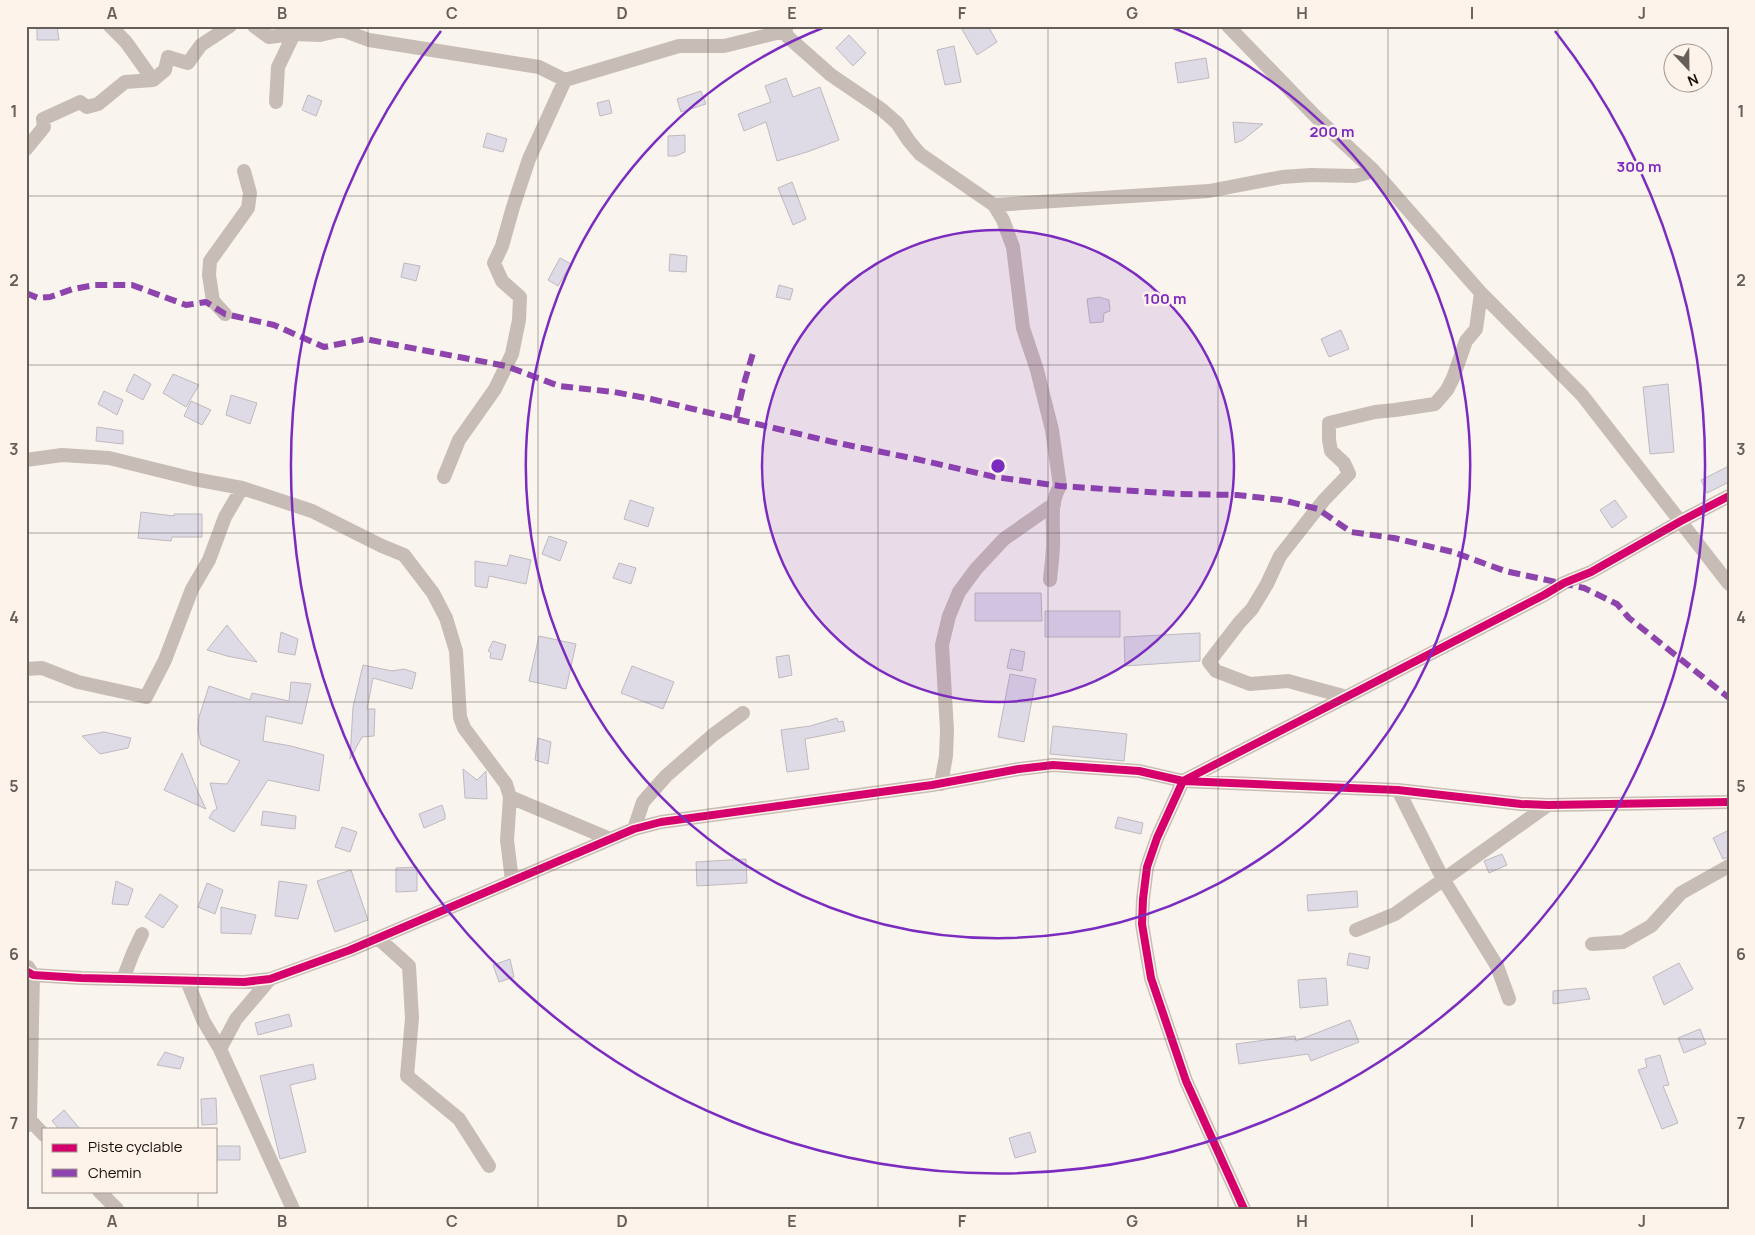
<svg xmlns="http://www.w3.org/2000/svg" width="1755" height="1235" viewBox="0 0 1755 1235" font-family="Manrope,sans-serif">
<style>
.building{fill:#dedae6;stroke:#bebabe}
.lines{fill:none;stroke-linecap:round;stroke-linejoin:round}
.street{stroke:#c8bdb6;stroke-width:14}
.quiet{stroke:#8e44ad;stroke-width:6;stroke-dasharray:12 6;stroke-linecap:butt}
.cycleway-casing{stroke:#fef3eb;stroke-width:11}
.cycleway{stroke:#d6006c;stroke-width:8}
.grid{fill:none;stroke:#665f59;stroke-width:1;stroke-opacity:0.55}
.ring{fill:none;stroke:#7b2cbf;stroke-width:2.5}
.centre{fill:#7b2cbf;stroke:#fef3eb;stroke-width:2.5}
.ring-label{font-size:15px;text-anchor:middle;font-weight:bold;fill:#7b2cbf;stroke:#fef3eb;stroke-width:5;stroke-linejoin:round;paint-order:stroke}
.neatline{fill:none;stroke:#665f59;stroke-width:2}
.grid-label{font-size:16px;text-anchor:middle;font-weight:bold;fill:#665f59}
</style>
<rect width="100%" height="100%" fill="#faf4ef"/>
<path class="building" d="M37,26H57L59,40H37Z
M960,26H988L997,42L977,55Z
M849,35L866,53L853,66L836,48Z
M954,46L961,82L945,85L937,50Z
M1206,58L1209,78L1178,83L1175,63Z
M786,78L793,97L820,87L839,140L807,152L777,161L766,122L744,131L738,114L771,102L765,86Z
M701,91L706,104L681,112L677,99Z
M308,95L322,101L316,116L302,110Z
M609,100L612,113L600,116L597,103Z
M1233,122L1263,124L1243,140L1235,143Z
M487,133L507,139L503,152L483,147Z
M685,135V152L676,156H668V136Z
M792,182L806,219L793,225L778,188Z
M670,254L687,256L686,272L669,271Z
M560,258L571,264L558,286L548,280Z
M404,263L420,266L416,281L401,277Z
M779,285L793,289L790,300L776,297Z
M1099,297L1109,300L1110,311L1104,313L1103,322L1090,323L1087,299Z
M1341,330L1349,349L1329,357L1321,339Z
M134,374L151,384L143,400L126,391Z
M173,374L199,385L186,407L163,393Z
M1668,384L1674,452L1650,454L1643,387Z
M104,391L123,400L117,415L98,404Z
M231,395L257,403L250,424L226,415Z
M191,401L211,410L202,425L184,416Z
M97,427L123,431V444L96,441Z
M1729,466V482L1707,493L1701,480Z
M630,500L654,508L648,527L624,519Z
M1615,500L1627,517L1612,528L1600,510Z
M141,512L174,516V514H202V537H172L171,541L138,538Z
M549,536L567,542L560,561L542,554Z
M510,555L531,560L526,584L489,576L487,588L475,586V561L507,566Z
M619,563L636,568L631,584L613,578Z
M975,593H1041L1042,621H975Z
M1045,611H1120V637H1045Z
M227,625L241,643L257,662L227,656L207,650Z
M281,632L298,639L295,655L278,652Z
M1200,633V661L1125,666L1124,637Z
M539,636L576,644L566,689L529,681Z
M493,641L506,645L502,660L490,658L491,653L488,651Z
M1011,649L1025,652L1022,671L1007,668Z
M789,655L792,675L779,678L776,657Z
M363,665L392,671L404,669L416,673L412,689L373,678L367,709H375L374,736L362,737L350,759L353,707Z
M632,666L674,682L663,709L621,693Z
M1010,674L1036,679L1024,742L998,737Z
M291,682L311,684L302,724L266,716L263,741L291,746L324,755L319,791L268,780L234,832L209,818L213,811L217,809L210,783L227,784L240,761L201,745L198,730L199,717L209,686L250,700L252,693L289,701Z
M837,718L838,722L843,721L845,731L805,739L809,769L787,772L781,730L810,726Z
M1053,726L1127,734L1124,761L1050,754Z
M104,732L131,738L128,748L100,754L82,736Z
M538,738L551,742L548,764L535,760Z
M182,753L198,792L206,809L164,790Z
M463,769L477,780L486,771L487,799L465,798Z
M442,805L445,814V819L424,828L419,814Z
M263,811L296,816L295,829L261,825Z
M1118,817L1143,823L1141,834L1115,828Z
M342,827L357,832L350,852L335,847Z
M1729,830V857L1723,859L1713,838Z
M1502,854L1507,865L1489,873L1484,861Z
M746,859L747,883L697,886L696,862Z
M417,867V891L396,892V868Z
M351,870L368,920L335,932L317,881Z
M116,881L133,889L128,905L112,904Z
M279,881L307,885L298,919L275,916Z
M207,883L223,890L215,914L198,907Z
M1357,891L1358,907L1308,911L1307,895Z
M160,894L178,906L163,928L145,917Z
M221,907L256,915L251,934L221,933Z
M1349,953L1370,957L1368,969L1347,965Z
M510,959L514,977L499,982L493,965Z
M1679,963L1693,989L1664,1005L1653,977Z
M1326,978L1328,1005L1300,1008L1298,980Z
M1586,988L1590,999L1553,1004V991Z
M289,1014L292,1026L258,1035L255,1023Z
M1350,1020L1359,1042L1311,1061L1308,1054L1239,1064L1236,1044L1295,1036L1296,1041Z
M1700,1029L1706,1044L1684,1053L1678,1038Z
M165,1052L184,1058L180,1069L157,1065Z
M1660,1055L1669,1085L1663,1086L1678,1123L1662,1129L1638,1070L1647,1067L1645,1059Z
M313,1064L316,1079L290,1085L306,1152L280,1159L260,1076Z
M216,1098L217,1124L202,1125L201,1099Z
M64,1110L80,1129H59L52,1121Z
M1030,1132L1036,1152L1015,1158L1009,1138Z
M216,1146H240V1160H216Z"/>
<g class="lines">
<path class="street" d="M110,26L126,42L153,80L165,70L168,57L188,63L201,45L230,26
M254,26L269,37L294,34L292,27
M787,26L785,31L788,37L831,75L881,109L897,123L909,141L920,154L994,205L1003,220L1013,247L1023,328L1037,370L1052,430L1060,486C1049,504 1054,525 1053,544C1053,556 1051,568 1050,580
M1228,26L1318,119L1374,171L1481,293L1582,395L1729,584
M276,102L278,67L294,34L320,35L342,30L369,40L539,67L565,80L679,46H724L785,31
M26,149L44,127L43,119L80,102L87,107L98,104L125,82L153,80
M994,205L1209,191L1282,177L1311,175L1355,176L1374,171
M225,314L213,301L209,275L210,261L248,208L250,193L244,171
M26,460L62,455L109,458L194,479L242,488L312,511L382,546L404,555L433,593L446,618L456,651L460,717L464,728L506,784L510,797L507,840L512,881
M444,477L459,440L495,389L512,354L519,320L520,297L502,281L494,263L502,246L513,207L529,159L565,80
M26,669L42,668L78,682L146,697L165,660L192,589L209,560L225,517L242,488
M1347,697L1288,681L1250,684L1216,671L1209,662L1239,623L1252,609L1267,584L1280,556L1324,500L1349,474L1344,463L1331,451L1329,440V423L1375,412L1395,410L1435,404L1447,390L1453,378L1466,341L1476,329L1481,293
M941,784L946,756L947,730L942,645L949,616L959,592L976,569L1004,539L1054,504
M1398,790L1443,879L1497,966L1509,999
M510,797L610,839
M634,829L643,802L666,776L713,735L743,713
M1356,930L1395,914L1548,805
M378,938L409,966L412,1018L407,1076L459,1119L489,1166
M1592,944L1623,942L1651,926L1681,893L1729,866
M26,971L33,975L81,978L244,982L270,979L350,950L634,829L661,822L932,785L1019,769L1053,765L1139,771L1183,781L1398,790L1521,804L1548,805L1729,802
M123,979L133,953L142,934
M187,981L203,1020L220,1049L293,1209
M220,1049L236,1019L270,979
M30,1120L44,1135
M26,1126L30,1120L33,975L28,967
M99,1191L117,1209
M1244,1209L1186,1081L1151,978L1142,924L1143,899L1147,867L1157,838L1183,781L1544,595L1564,583L1591,572L1681,521L1729,496"/>
<path class="quiet" d="M26,293L38,298L50,297L73,289L95,285H132L186,305L206,302L225,314L274,325L324,347L365,339L506,366L559,386L614,392L651,399L833,442L916,459L995,477L1060,486L1179,494L1237,495L1282,500L1318,509L1351,532L1394,538L1453,552L1505,571L1584,588L1617,604L1629,618L1729,698
M736,418L743,387L753,353"/>
<defs>
<path id="cycleway" d="M26,971L33,975L81,978L244,982L270,979L350,950L634,829L661,822L932,785L1019,769L1053,765L1139,771L1183,781L1398,790L1521,804L1548,805L1729,802
M1244,1209L1186,1081L1151,978L1142,924L1143,899L1147,867L1157,838L1183,781L1544,595L1564,583L1591,572L1681,521L1729,496"/>
</defs>
<use href="#cycleway" class="cycleway-casing"/>
<use href="#cycleway" class="cycleway"/>
</g>
<path class="grid" d="M198,26V1129M368,26V1209M538,26V1209M708,26V1209M878,26V1209M1048,26V1209M1218,26V1209M1388,26V1209M1558,26V1209M26,196H1729M26,365H1729M26,533H1729M26,702H1729M26,870H1729M26,1039H1729M198,1191V1209"/>
<circle cx="998" cy="466" r="236" fill="#7b2cbf" fill-opacity=".12"/>
<g class="ring">
<circle cx="998" cy="466" r="236"/>
<path d="M1171 27A472 472 0 1 1 825 27"/>
<path d="M1555 31A707 707 0 1 1 441 31"/>
</g>
<circle cx="998" cy="466" r="8" class="centre"/>
<g class="ring-label">
<text x="1332" y="137">200 m</text>
<text x="1639" y="172">300 m</text>
<text x="1165" y="304">100 m</text>
</g>
<rect width="1755" height="1235" fill="none" stroke="#fef3eb" stroke-width="55"/>
<rect x="42" y="1128" width="175" height="65" fill="#fef3eb" stroke="#a29890"/>
<rect x="52" y="1144" width="25" height="8" fill="#d6006c" stroke="#a29890"/>
<text x="88" y="1152" font-size="15" fill="#170f08">Piste cyclable</text>
<rect x="52" y="1169" width="25" height="8" fill="#8e44ad" stroke="#a29890"/>
<text x="88" y="1178" font-size="15" fill="#170f08">Chemin</text>
<g transform="translate(1688 68) rotate(158)"><circle r="24" fill="#fef3eb" stroke="#a29890"/>
<path d="M0-4L9 19L0 12L-9 19Z" fill="#665f59"/>
<text y="-8" font-size="14" font-weight="bold" text-anchor="middle" fill="#170f08">N</text>
</g>
<rect x="28" y="28" width="1700" height="1180" class="neatline"/>
<g class="grid-label">
<text x="112" y="19">A</text>
<text x="282" y="19">B</text>
<text x="452" y="19">C</text>
<text x="622" y="19">D</text>
<text x="792" y="19">E</text>
<text x="962" y="19">F</text>
<text x="1132" y="19">G</text>
<text x="1302" y="19">H</text>
<text x="1472" y="19">I</text>
<text x="1642" y="19">J</text>
<text x="14" y="117">1</text>
<text x="1741" y="117">1</text>
<text x="14" y="286">2</text>
<text x="1741" y="286">2</text>
<text x="14" y="455">3</text>
<text x="1741" y="455">3</text>
<text x="14" y="623">4</text>
<text x="1741" y="623">4</text>
<text x="14" y="792">5</text>
<text x="1741" y="792">5</text>
<text x="14" y="960">6</text>
<text x="1741" y="960">6</text>
<text x="14" y="1129">7</text>
<text x="1741" y="1129">7</text>
<text x="112" y="1227">A</text>
<text x="282" y="1227">B</text>
<text x="452" y="1227">C</text>
<text x="622" y="1227">D</text>
<text x="792" y="1227">E</text>
<text x="962" y="1227">F</text>
<text x="1132" y="1227">G</text>
<text x="1302" y="1227">H</text>
<text x="1472" y="1227">I</text>
<text x="1642" y="1227">J</text>
</g>
</svg>
